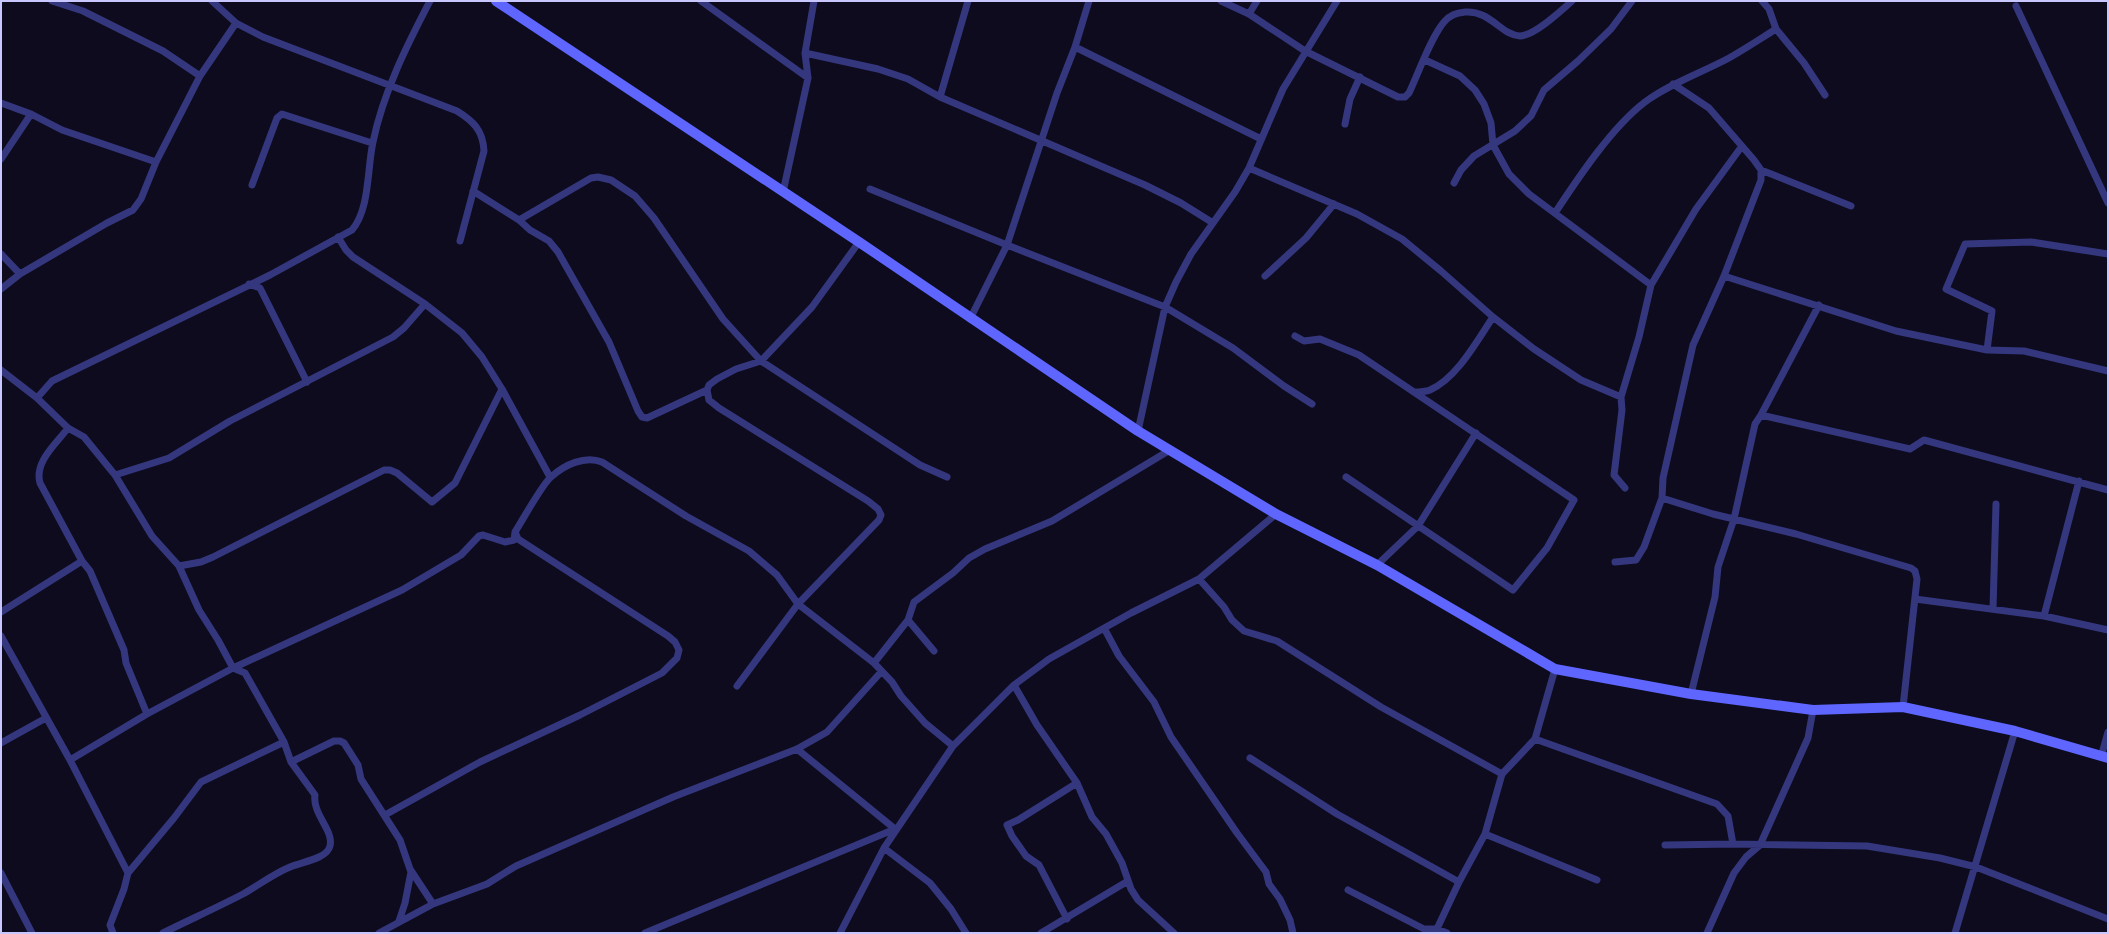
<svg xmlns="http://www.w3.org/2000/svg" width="2109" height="934" viewBox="0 0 2109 934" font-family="Figtree,sans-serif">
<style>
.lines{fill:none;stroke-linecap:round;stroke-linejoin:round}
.street{stroke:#34377e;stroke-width:7}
.secondary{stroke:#5e66ff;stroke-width:10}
</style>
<rect width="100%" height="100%" fill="#0d0b1d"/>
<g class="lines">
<path class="street" d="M52,1L83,11L163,51L200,76
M212,1L236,23L263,37L457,111C473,121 483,130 484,151L460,241
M701,1L808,78
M968,1L940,97L1145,185L1181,203L1213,223
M1221,1L1249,14L1305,51L1398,97H1405L1409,93C1418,74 1431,37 1444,22C1450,15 1456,13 1465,12C1490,10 1501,35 1520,36C1534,36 1561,11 1572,1
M1762,1L1769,9L1776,29L1804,63L1825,95
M2016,6L2108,203
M1249,14L1257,1
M1075,47L1261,139
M805,53L878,69L908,79L940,97
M1425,60L1460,76L1475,90L1484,104L1491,123L1493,145L1509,174L1529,194L1651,285
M1,103L31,114L62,130L156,162
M1345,124L1350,99L1360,77
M1,159L31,114
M1249,168L1357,214L1402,239L1441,271L1493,317L1534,349L1581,380L1621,397
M1761,170L1851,206
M1454,183L1461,170L1474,156L1515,131L1531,116L1544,90L1578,61L1611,29L1632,1
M252,185L277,118L282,114L372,143
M870,189L1007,245L1165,307L1233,348L1284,386L1312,404
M473,191L519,220L530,230L549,241L558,252L609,342L638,411L642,417L647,418L707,390
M783,192L808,78L805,53L814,1
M1555,213C1578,178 1612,127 1645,102C1671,83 1701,73 1729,58C1745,49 1760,39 1776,29
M519,220L591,178L598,177L611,180L635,196L654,218L723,319L761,361L920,465L947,477
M338,237L346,250L353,257L425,304L462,333L482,357L502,389L550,477
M1,254L20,274
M1265,276L1306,238L1334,204
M1724,276L1896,331L1987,350L2024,351L2108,371
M249,284L260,288L307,382
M1,289L20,274L107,223L133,210L141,199L156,162L200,76L236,23
M970,319L1007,245L1057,93L1075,47L1089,1
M1295,336L1304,341L1320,339L1359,355L1574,500L1547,548L1513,590L1346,477
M1987,350L1992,311L1946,289L1965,244L2031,242L2108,254
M1,370L37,398L68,428L84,437L115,475L152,536L179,566L199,610L218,640L233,668L245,673L284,742L291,762L315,795C312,814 334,830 330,846C327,859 301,862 290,867C273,874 259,885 243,894C216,908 189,920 163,933
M1414,392C1419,392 1425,392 1430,390C1457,378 1477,341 1493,317
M37,398L52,381L270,275L352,230C370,209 367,169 373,142C383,93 407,45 430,1
M1761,415L1910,449L1924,440L2108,490
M68,428C56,444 34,462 40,483L82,561L90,571L124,650L126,663L147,714
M1138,431L1165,307L1176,282L1191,254L1235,192L1249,168L1283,89L1337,1
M115,475L169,458L230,421L393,337L404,328L425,304
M1625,488L1614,475L1622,410L1621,397L1639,337L1651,285L1696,209L1742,146
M1662,498L1713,514L1796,534L1911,568L1915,571L1917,579L1903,707
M1615,562L1636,560L1644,547L1662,498L1663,478L1693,345L1724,276L1761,180V170L1754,160L1709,108L1673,84
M1377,565L1418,526L1476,433
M179,566L201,562L213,557L384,470H390L397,473L432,502L455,483L502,389
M1199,579L1224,607L1232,620L1244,631L1277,641L1381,707L1502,774
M1915,599L2044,616L2108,630
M1993,609L1996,504
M1,612L82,561
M2044,616L2079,481
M908,620L934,651
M1104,628L1119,656L1154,702L1171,737L1237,833L1266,872L1269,884L1280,899L1290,920L1293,933
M1,636L70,760L128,873
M874,663L908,620L914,602L953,573L969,558L985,549L1052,521L1170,450
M1014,685L1037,725L1077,783L1092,817L1106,834L1122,863L1131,889L1138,900L1174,933
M737,686L798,604L879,520L881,515L878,509L868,501L719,408L709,400L707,390L709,385L717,379L736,369L761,361L812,307L859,242
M1691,694L1715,597L1718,567L1734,519L1755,424L1761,415L1819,305
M1535,739L1717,804L1728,816L1733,844
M1,743L46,718
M2101,757L2108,732
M1250,758L1337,814L1459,882
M70,760L147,714L233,668L402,590L461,555L479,536L483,535L505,542L514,540L515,532
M291,762L334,741H340L344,743L358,765L361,779L400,840L411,872L405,903L399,921
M385,815L480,762L580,715L662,673L677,658L679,650L675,642L668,636L518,539L515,532C522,521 543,483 551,477C564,465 585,455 602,462L686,516L749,551L777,575L798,604L874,663L892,682L901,696L925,723L953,746
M1485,834L1597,880
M1665,845L1733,844L1867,846L1940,858L1976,867L2108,919
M884,848L930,883L951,909L966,933
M410,869L433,904
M1,873L32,933
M1348,890L1424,929H1437L1447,933
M1067,919L1039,865L1026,856L1012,836L1007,825L1018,820L1077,783
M113,933L110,925L124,889L128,873L174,818L201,782L284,742
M379,933L433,904L487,884L516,866L673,797L797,749L827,732L881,672
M645,933L895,829L797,749
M840,933L884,848L953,746L1014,685L1049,659L1131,613L1199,579L1276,514
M1041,933L1128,881
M1435,933L1459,882L1485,834L1502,774L1535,739L1555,669
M1707,933L1734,873L1746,857L1760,845L1808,738L1813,710
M1955,933L2015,731"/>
<path class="secondary" d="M496,1L859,242L1138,431L1276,514L1377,565L1555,669L1691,694L1813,710L1903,707L2015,731L2108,758"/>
</g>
<rect width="2109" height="934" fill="none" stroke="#c9c7ff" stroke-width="4"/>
</svg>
